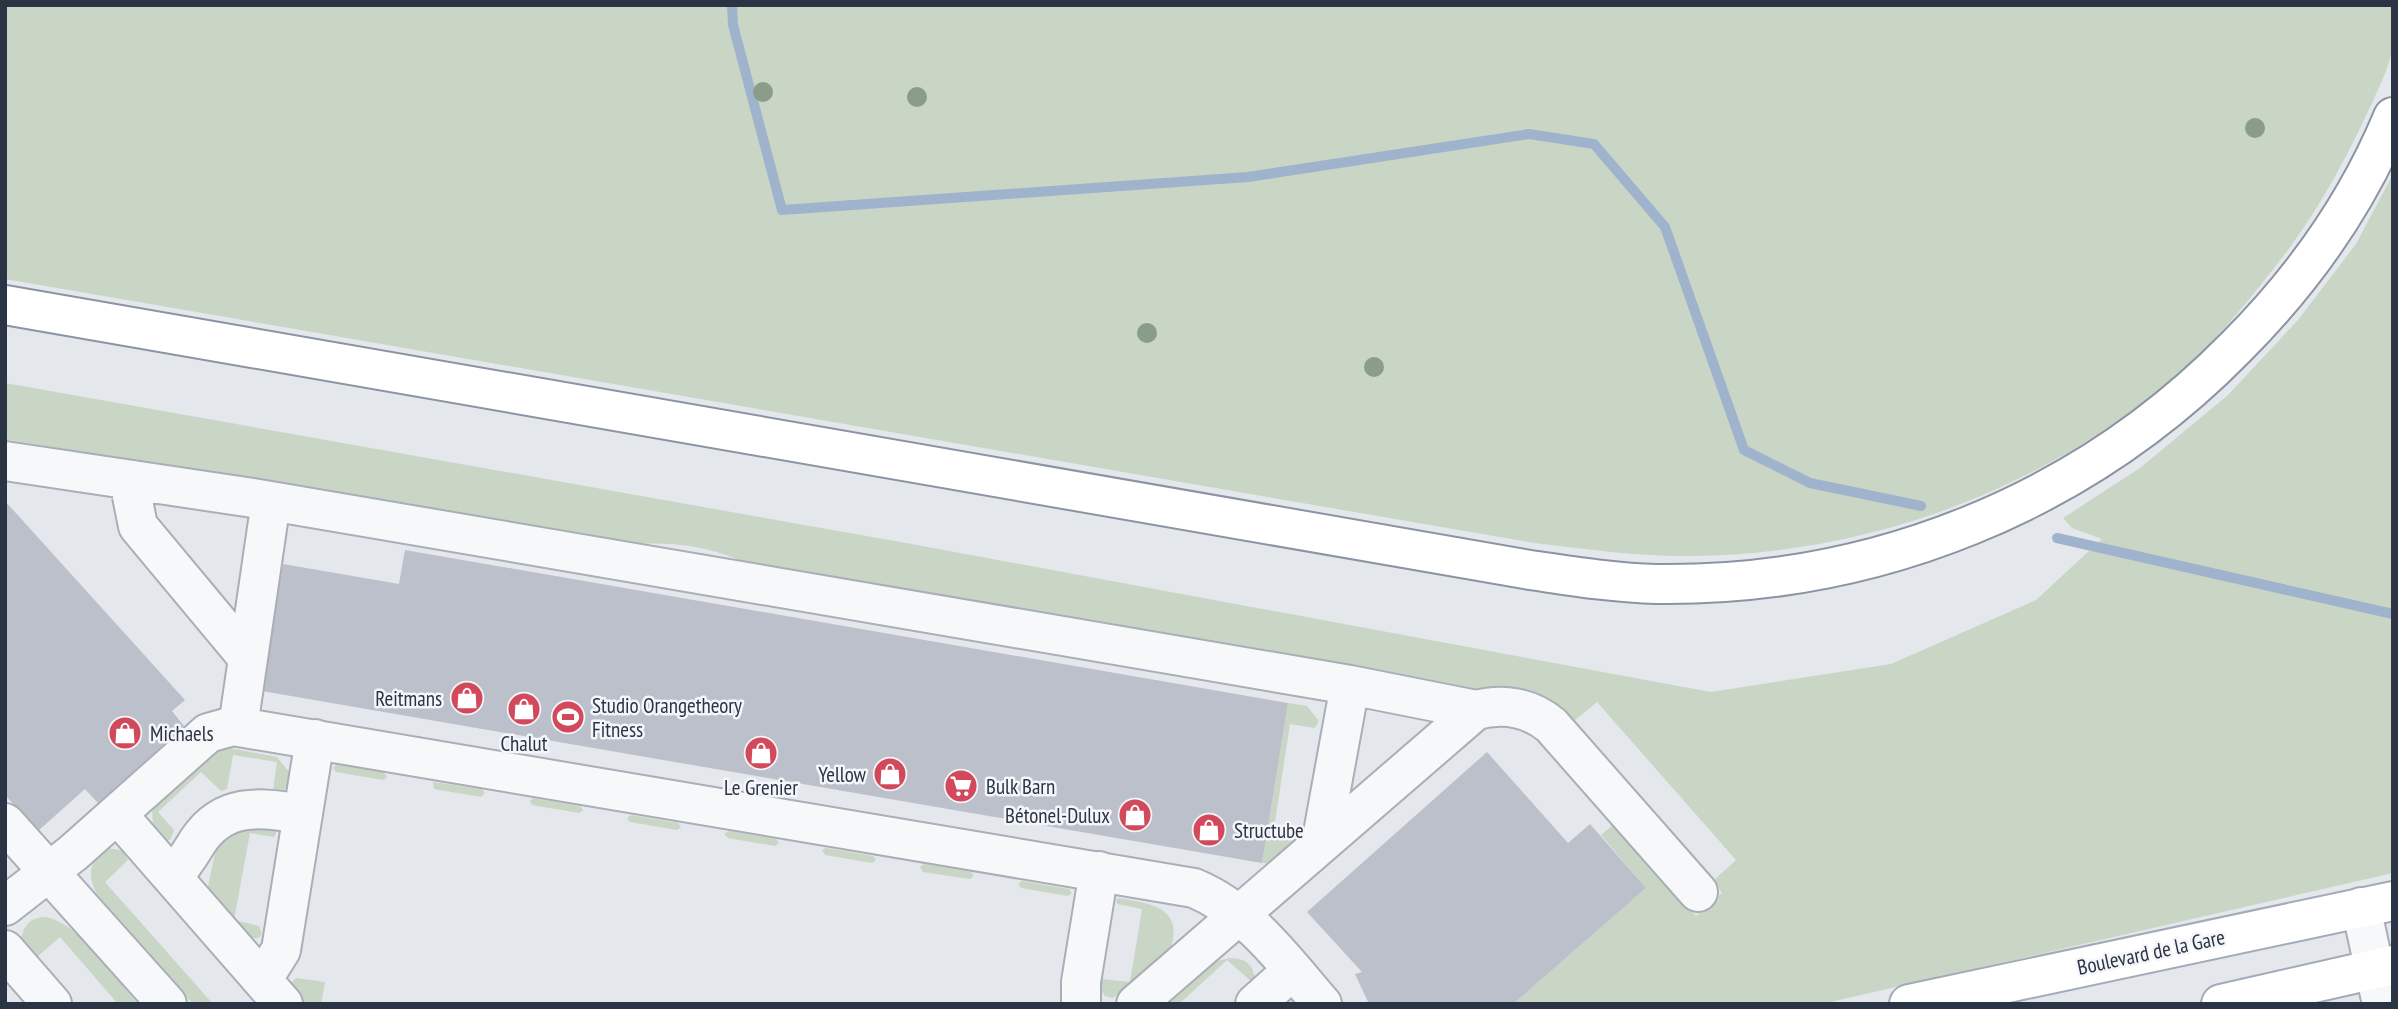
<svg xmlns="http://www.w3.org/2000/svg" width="2398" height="1009" viewBox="0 0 2398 1009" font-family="'PT Sans Narrow',sans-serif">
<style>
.green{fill:#c9d6c5}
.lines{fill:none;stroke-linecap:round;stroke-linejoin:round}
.stream{stroke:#9fb4cc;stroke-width:10}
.building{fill:#bbc0ca}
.minor-casing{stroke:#a9aeb7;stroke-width:42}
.major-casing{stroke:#a3abb8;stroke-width:42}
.highway-casing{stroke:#8b94a3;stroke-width:42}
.minor{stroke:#f7f8fa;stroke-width:38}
.major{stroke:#fff;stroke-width:38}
.highway{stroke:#fff;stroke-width:38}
.tree{fill:#899d89}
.labels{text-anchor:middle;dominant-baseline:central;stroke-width:5;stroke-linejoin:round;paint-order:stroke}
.poi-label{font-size:21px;fill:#2b3445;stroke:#f4f6f9;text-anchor:start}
.street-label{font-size:21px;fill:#2b3445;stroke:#f4f6f9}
</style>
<rect width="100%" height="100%" fill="#e4e7ec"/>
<path class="green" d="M5,5H2393C2393,19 2395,37 2392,50C2389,68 2379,87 2372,103C2348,155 2322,204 2288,250C2251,298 2210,350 2162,388C2028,495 1864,554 1692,556C1639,557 1587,549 1534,543L5,279Z
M2393,174V873L1822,1004H1513L1646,888L1601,835L1615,823L1696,916L1722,893L1714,880L1736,860L1597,702L1573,722L1530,700L756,567C698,541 673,543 611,544L5,439V383L906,543L1711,692L1891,664L2036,600L2102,539L2072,528L2063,518L2140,468L2228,395L2298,320L2356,244Z
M1288,703L1307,706L1319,721L1315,728L1290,724L1274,828L1296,831L1299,840L1272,864L1262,863Z
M226,747L277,757L289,772L288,785L282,793L273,790L277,762L233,755L227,789L221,791L201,772L158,812L174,830L170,840H164L153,828L152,805L215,749Z
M337,764L384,772L387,777L383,780L336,772L333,768Z
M433,782L482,789L485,793L481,797L434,789Z
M533,798L580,806L583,810L579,813L532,805L530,801Z
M631,815L678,823L681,827L677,830L630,822L627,818Z
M248,825L277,831L274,837L250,833L234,920L259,926L262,934L258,938H249L207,891L216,848Z
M729,831L776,839L779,843L775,846L728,838L724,834Z
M105,848L122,850L128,860L105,882L213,1004H193L97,894C87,876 89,862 105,848Z
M826,848L873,856L876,860L872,863L825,855L822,850Z
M924,864L971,872L974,876L970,879L923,872L920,867Z
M1022,881L1069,889L1072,893L1068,896L1021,888L1018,884Z
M1119,898C1151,904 1185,907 1170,950L1113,998L1105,996L1097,983L1102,979L1130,982L1142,909L1117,904L1116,900Z
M46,917C79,923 116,979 138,1004H118L60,937L37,957L21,940C23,925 31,917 46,917Z
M1230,958C1245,959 1251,962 1255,977L1251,981L1227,960L1179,1004H1164L1213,962Z
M296,978L325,982L321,1004H303L293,993L291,983Z"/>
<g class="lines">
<path class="stream" d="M732,5L733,25L782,210L1248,177L1529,134L1594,144L1665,227L1744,450L1810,483L1921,506
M2057,538L2393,614"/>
</g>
<path class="building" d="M5,501L185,700L172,711L184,726L151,756L98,803L85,789L38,831L5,795Z
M405,550L1288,703L1262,863L262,691L283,564L399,584Z
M1487,752L1568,843L1590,824L1646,888L1513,1004H1369L1355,974L1362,972L1307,912Z"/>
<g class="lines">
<defs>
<path id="minor" d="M5,461L253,498L1350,685L1476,710C1503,703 1529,707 1551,725L1698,892
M133,480L132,496L138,526L248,658
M238,727L271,501
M117,814L283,1004
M5,823L167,1004
M1321,844L1350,685
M172,877C183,866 190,854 198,841C225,801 262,808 303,814
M5,906L73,853L208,733L233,726L1194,888C1249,911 1284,960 1322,1004
M2361,907L2382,1004
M5,950L52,1004
M259,977L269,969L281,950L315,739
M1081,1004V982L1099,871
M1136,1004L1476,710
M1255,1004L1293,970"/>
<path id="major" d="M1909,1004L2393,901
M2221,1004L2393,965"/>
<path id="highway" d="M5,305L1530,570C1572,576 1614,583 1656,584C1875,587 2083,503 2236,347C2302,281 2357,204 2393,117"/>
</defs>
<use href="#minor" class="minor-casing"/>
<use href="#major" class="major-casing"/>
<use href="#highway" class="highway-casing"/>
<use href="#minor" class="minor"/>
<use href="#major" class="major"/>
<use href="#highway" class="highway"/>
</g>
<g class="tree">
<circle cx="763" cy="92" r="10"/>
<circle cx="917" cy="97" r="10"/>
<circle cx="2255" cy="128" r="10"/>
<circle cx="1147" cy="333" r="10"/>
<circle cx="1374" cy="367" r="10"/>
</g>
<defs>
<symbol id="shop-disc" viewBox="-11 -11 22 22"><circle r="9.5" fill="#d1495b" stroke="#f4f6f9"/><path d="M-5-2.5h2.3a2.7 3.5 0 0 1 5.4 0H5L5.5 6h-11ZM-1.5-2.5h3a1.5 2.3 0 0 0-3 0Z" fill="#fff"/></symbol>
<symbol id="stadium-disc" viewBox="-11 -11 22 22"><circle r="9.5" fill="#d1495b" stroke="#f4f6f9"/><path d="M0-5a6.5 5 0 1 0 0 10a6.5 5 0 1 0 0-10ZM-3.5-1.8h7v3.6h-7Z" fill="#fff"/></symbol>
<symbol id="supermarket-disc" viewBox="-11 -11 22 22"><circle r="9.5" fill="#d1495b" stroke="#f4f6f9"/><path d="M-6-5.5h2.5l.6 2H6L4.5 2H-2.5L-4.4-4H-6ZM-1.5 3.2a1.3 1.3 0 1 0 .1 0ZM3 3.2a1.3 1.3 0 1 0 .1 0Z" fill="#fff"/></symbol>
</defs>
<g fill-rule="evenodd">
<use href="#shop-disc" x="448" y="679" width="38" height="38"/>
<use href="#shop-disc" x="505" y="690" width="38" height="38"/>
<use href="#stadium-disc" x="549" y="698" width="38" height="38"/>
<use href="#shop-disc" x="106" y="714" width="38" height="38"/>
<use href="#shop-disc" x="742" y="734" width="38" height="38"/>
<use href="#shop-disc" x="871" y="755" width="38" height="38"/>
<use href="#supermarket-disc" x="942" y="767" width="38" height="38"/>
<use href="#shop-disc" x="1116" y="796" width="38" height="38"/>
<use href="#shop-disc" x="1190" y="811" width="38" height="38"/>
</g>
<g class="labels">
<g class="poi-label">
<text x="442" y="698" text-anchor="end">Reitmans</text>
<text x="592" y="705">Studio Orangetheory<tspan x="592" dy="24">Fitness</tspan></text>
<text x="150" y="733">Michaels</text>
<text x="524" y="743" text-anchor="middle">Chalut</text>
<text x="866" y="774" text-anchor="end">Yellow</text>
<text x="986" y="786">Bulk Barn</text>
<text x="761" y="787" text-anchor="middle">Le Grenier</text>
<text x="1110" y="815" text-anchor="end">Bétonel-Dulux</text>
<text x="1234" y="830">Structube</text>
</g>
<g class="street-label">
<text transform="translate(2151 952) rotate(-12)">Boulevard de la Gare</text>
</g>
</g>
<rect width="2398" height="1009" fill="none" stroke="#2b3445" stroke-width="14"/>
</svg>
